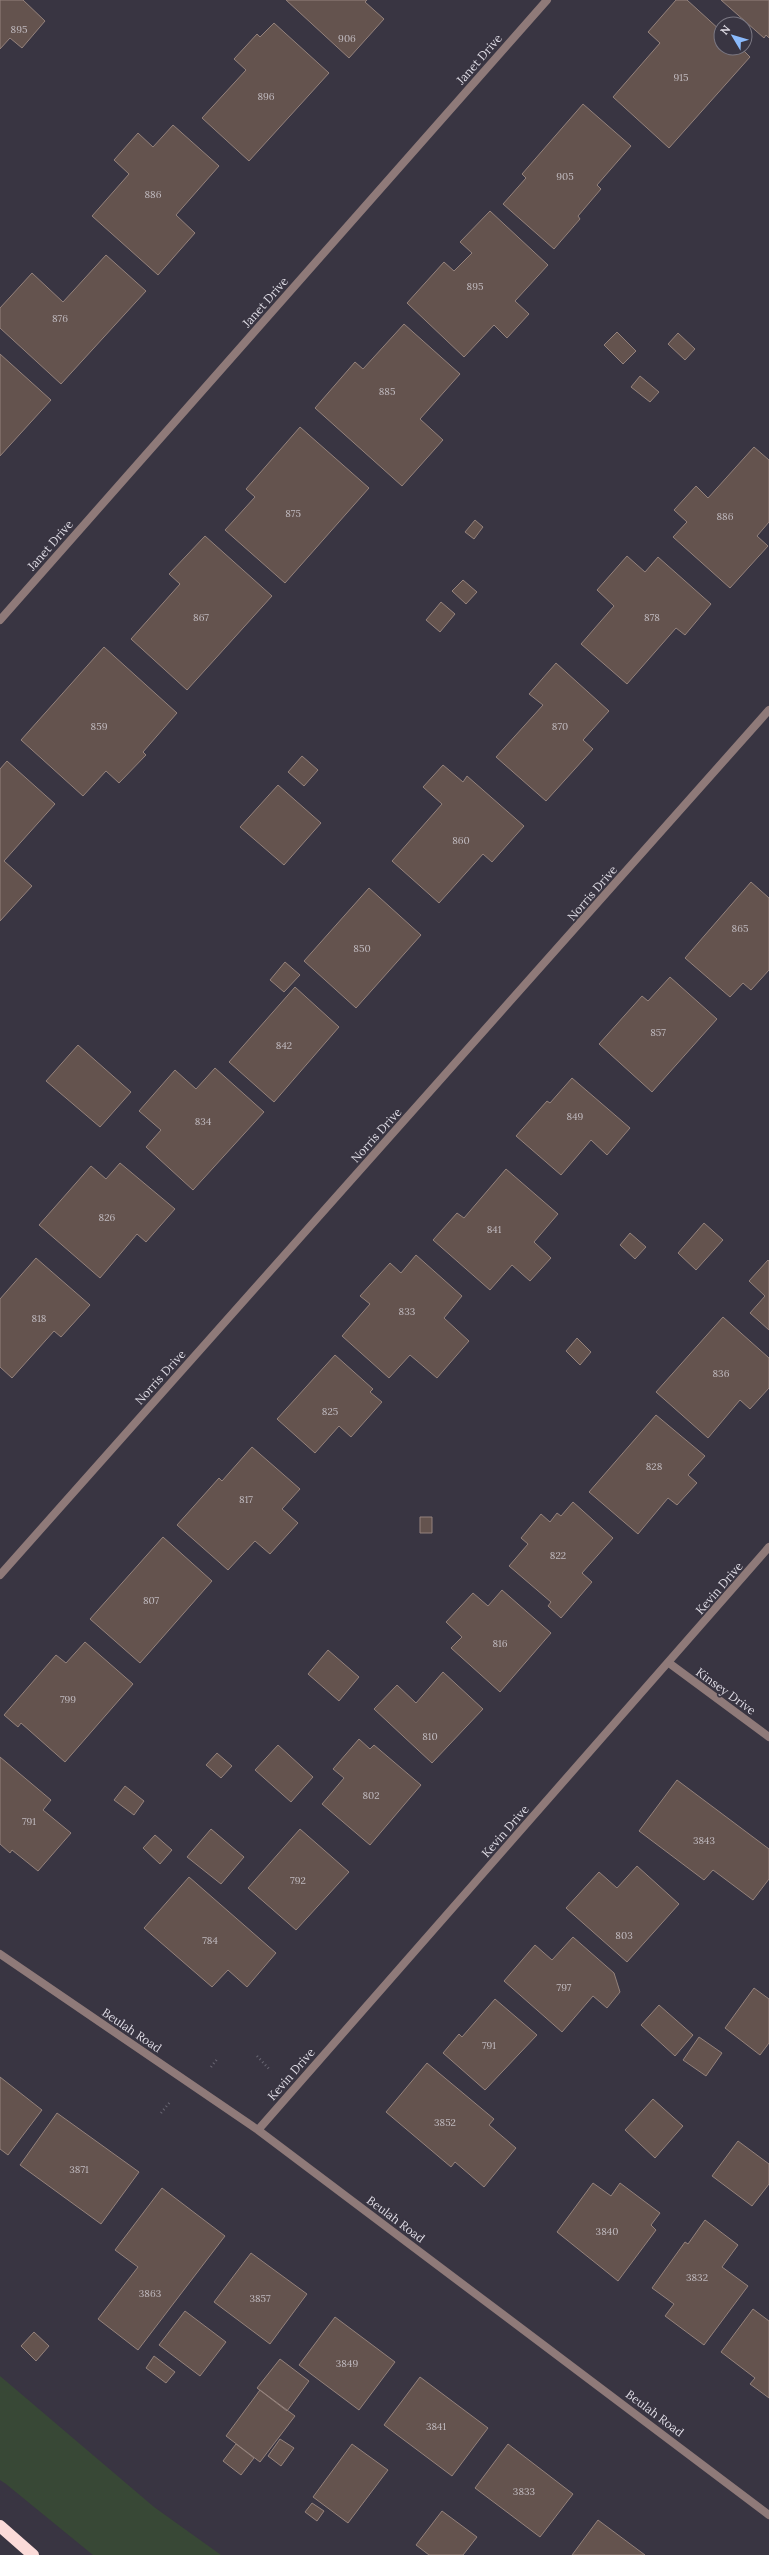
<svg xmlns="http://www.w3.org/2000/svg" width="769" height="2555" viewBox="0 0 769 2555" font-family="Lora,serif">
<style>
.green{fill:#384836}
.building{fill:#64534e;stroke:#94827c}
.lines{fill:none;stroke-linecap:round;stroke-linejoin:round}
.path{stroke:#6b6874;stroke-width:2.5;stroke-dasharray:1 3;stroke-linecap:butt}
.minor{stroke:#8f7a79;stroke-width:8}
.motorway{stroke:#fbdbd9;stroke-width:12}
.labels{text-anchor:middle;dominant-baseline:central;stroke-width:3.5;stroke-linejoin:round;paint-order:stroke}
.number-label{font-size:10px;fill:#c0babf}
.street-label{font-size:12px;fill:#dfdce5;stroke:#393542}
</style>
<rect width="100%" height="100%" fill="#393542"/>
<path class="green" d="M0,2376L154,2507L221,2555H93L6,2484L0,2480Z"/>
<path class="building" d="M0,0H23L45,21L22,48L10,38L0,49Z
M286,0H367L365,2L384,19L349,58Z
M676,0H687L721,31V48H741L750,57L669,148L613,97L660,43L648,32Z
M721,0H769V38L766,35L764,38Z
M274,23L329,73L249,161L202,118L246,70L234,59L257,34L260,37Z
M583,104L631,146L597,185L601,189L578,216L580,219L554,249L503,204L526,178L522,174Z
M173,125L219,166L176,215L195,233L158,275L92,216L129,174L114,160L138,133L153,147Z
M490,211L548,265L515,301L529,314L507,338L494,325L464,357L407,303L444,262L454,271L472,253L460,242Z
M106,255L146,291L61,384L0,328V308L32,273L63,302Z
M404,324L460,374L420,419L443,440L402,486L315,408L355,362L363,369Z
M617,332L636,351L623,364L604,345Z
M678,333L695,349L685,360L668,344Z
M0,354L51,400L0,456Z
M640,376L659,392L650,402L631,387Z
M300,427L369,488L285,583L225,530L255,497L246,489Z
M754,447L769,460V522L757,536L768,546L730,588L673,537L687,522L674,510L696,486L708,498Z
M475,520L483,527L474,539L465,532Z
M205,536L272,596L187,690L131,639L180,584L169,574Z
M627,556L645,572L658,557L711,604L685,635L676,628L627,684L581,644L614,606L597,590Z
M463,580L477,592L466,604L452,591Z
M441,602L455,614L440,632L426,620Z
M104,647L177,713L143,752L146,755L119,783L106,771L83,796L21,740Z
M556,663L609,711L583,740L593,749L546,801L496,757L543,705L529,694Z
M302,756L318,770L304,786L288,772Z
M7,761L55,804L4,861L32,886L0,921V769Z
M443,765L463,782L467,776L524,826L492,862L483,854L439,903L392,861L442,804L423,787Z
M278,785L321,823L284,865L240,827Z
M751,882L769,898V970L751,990L743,983L730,997L685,958Z
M369,888L421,935L356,1008L304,961Z
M285,962L300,975L284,992L270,980Z
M670,977L717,1019L652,1092L599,1044L642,996L648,1001Z
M295,987L339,1027L274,1102L229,1062Z
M78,1045L131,1092L100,1127L46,1081Z
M215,1068L264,1112L193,1190L146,1147L161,1130L139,1111L175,1070L196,1089Z
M572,1078L630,1128L607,1155L591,1140L561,1175L516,1136L547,1101L550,1103Z
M120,1163L175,1209L146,1242L137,1234L100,1278L39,1225L91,1166L106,1179Z
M506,1169L558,1214L534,1242L551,1258L530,1281L512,1265L490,1290L433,1240L457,1213L464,1218Z
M704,1223L723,1240L696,1270L678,1253Z
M630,1233L646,1247L635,1259L620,1245Z
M416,1255L462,1296L444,1318L469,1341L437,1378L410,1355L389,1378L342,1336L370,1304L360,1296L390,1263L401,1273Z
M36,1258L90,1305L61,1337L54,1331L12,1378L0,1367V1299Z
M768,1260L769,1261V1330L750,1313L765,1296L749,1281Z
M723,1317L769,1358V1388L750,1409L740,1400L708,1438L656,1392Z
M577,1338L591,1352L580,1365L566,1351Z
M335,1355L373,1389L370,1392L382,1402L351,1437L339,1426L315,1453L277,1419Z
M656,1415L705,1456L688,1475L697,1483L677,1505L668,1498L638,1534L589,1492Z
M252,1447L300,1489L282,1509L298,1523L270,1554L255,1541L228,1570L177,1525L219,1478L222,1481Z
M573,1502L613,1538L582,1573L592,1582L561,1618L548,1606L551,1602L509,1566L528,1544L521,1538L541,1514L550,1522L557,1513L561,1516Z
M420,1517H432V1533H420Z
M163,1537L212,1581L140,1663L90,1619Z
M502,1590L551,1633L500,1692L451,1648L462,1637L446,1622L473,1593L488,1606Z
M85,1642L133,1684L65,1762L21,1723L18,1727L4,1715L56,1655L66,1663Z
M328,1650L359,1677L339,1701L308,1674Z
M443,1672L483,1709L432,1763L374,1709L397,1685L416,1703Z
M359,1739L370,1749L374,1745L421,1785L370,1845L322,1804L344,1778L333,1769Z
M278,1745L313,1777L291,1802L255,1770Z
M217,1753L232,1766L221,1778L206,1765Z
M0,1757L51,1800L43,1810L71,1833L38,1871L12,1850L10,1853L0,1844Z
M677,1780L769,1849V1879L753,1900L713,1870L704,1880L639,1831Z
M125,1786L144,1801L134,1815L114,1800Z
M211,1829L244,1857L221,1884L187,1857Z
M300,1829L349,1872L296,1930L248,1888Z
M155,1835L172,1850L160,1864L143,1848Z
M637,1866L679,1904L627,1962L566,1908L599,1872L617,1888Z
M189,1877L276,1953L247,1987L228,1970L212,1987L144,1928Z
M573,1937L614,1973L620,1992L607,2008L593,1996L562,2032L504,1981L535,1945L552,1960Z
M754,1988L769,1999V2043L760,2055L725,2028Z
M495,1999L537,2035L485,2090L443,2053L459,2034L462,2037Z
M659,2005L693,2035L675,2056L641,2025Z
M699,2037L722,2053L706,2076L683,2060Z
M427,2063L494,2119L489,2125L516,2148L484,2187L455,2162L451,2167L386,2112Z
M0,2077L42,2110L8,2155L0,2149Z
M653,2099L683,2126L655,2158L625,2130Z
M57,2113L139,2172L101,2224L20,2165Z
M738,2141L769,2164V2184L752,2206L712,2176Z
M593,2183L611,2196L620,2183L660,2213L651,2225L656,2230L618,2281L557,2232Z
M162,2188L225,2236L138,2350L98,2319L138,2267L115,2250Z
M705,2220L738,2245L722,2267L748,2286L704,2345L665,2316L674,2304L652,2288L685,2242L688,2244Z
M251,2253L307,2294L270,2344L214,2302Z
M753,2309L769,2321V2398L750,2384L755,2378L721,2352Z
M185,2311L226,2342L200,2376L159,2345Z
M335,2317L395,2362L359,2410L299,2365Z
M34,2332L49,2346L36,2361L21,2346Z
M154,2356L175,2372L166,2383L146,2368Z
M280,2359L309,2381L287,2411L257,2388Z
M420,2377L488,2428L452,2476L384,2425Z
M260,2390L295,2416L260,2462L226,2436Z
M280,2439L294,2448L281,2466L268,2456Z
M236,2444L254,2458L241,2475L223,2461Z
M352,2444L388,2470L348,2523L313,2497Z
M508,2444L573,2494L540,2537L475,2488Z
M312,2503L324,2511L317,2521L305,2512Z
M442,2511L477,2537L463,2555H429L416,2545Z
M598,2520L645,2555H572Z"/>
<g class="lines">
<path class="path" d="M257,2056L270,2070
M211,2067L218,2058
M161,2113L170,2102"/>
<path class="minor" d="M0,620L547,0
M0,1575L769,710
M669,1663L769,1737
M0,1954L258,2130L769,2515
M258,2130L769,1547"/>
<path class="motorway" d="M0,2526L33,2555"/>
</g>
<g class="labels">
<g class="number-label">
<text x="19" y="29">895</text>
<text x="347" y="38">906</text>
<text x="681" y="77">915</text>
<text x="266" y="96">896</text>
<text x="565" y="176">905</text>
<text x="153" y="194">886</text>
<text x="475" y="286">895</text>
<text x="60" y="318">876</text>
<text x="387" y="391">885</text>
<text x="293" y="513">875</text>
<text x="725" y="516">886</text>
<text x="201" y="617">867</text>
<text x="652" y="617">878</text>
<text x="99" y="726">859</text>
<text x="560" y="726">870</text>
<text x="461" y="840">860</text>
<text x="740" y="928">865</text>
<text x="362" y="948">850</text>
<text x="658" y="1032">857</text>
<text x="284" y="1045">842</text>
<text x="575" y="1116">849</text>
<text x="203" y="1121">834</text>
<text x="107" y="1217">826</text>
<text x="494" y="1229">841</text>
<text x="407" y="1311">833</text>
<text x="39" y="1318">818</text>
<text x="721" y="1373">836</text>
<text x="330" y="1411">825</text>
<text x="654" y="1466">828</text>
<text x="246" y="1499">817</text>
<text x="558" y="1555">822</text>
<text x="151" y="1600">807</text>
<text x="500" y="1643">816</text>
<text x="68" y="1699">799</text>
<text x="430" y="1736">810</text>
<text x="371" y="1795">802</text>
<text x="29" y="1821">791</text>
<text x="704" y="1840">3843</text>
<text x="298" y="1880">792</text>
<text x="624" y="1935">803</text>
<text x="210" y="1940">784</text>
<text x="564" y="1987">797</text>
<text x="489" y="2045">791</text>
<text x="445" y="2122">3852</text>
<text x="79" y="2169">3871</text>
<text x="607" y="2231">3840</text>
<text x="697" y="2277">3832</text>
<text x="150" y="2293">3863</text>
<text x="260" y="2298">3857</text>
<text x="347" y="2363">3849</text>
<text x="436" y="2426">3841</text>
<text x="524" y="2491">3833</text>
</g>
<g class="street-label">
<text transform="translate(479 59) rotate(-49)">Janet Drive</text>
<text transform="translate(265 302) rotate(-49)">Janet Drive</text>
<text transform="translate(50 545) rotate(-49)">Janet Drive</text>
<text transform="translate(592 893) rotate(-49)">Norris Drive</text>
<text transform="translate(376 1135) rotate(-48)">Norris Drive</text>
<text transform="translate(160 1377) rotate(-48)">Norris Drive</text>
<text transform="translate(719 1588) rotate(-49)">Kevin Drive</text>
<text transform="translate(726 1691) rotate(36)">Kinsey Drive</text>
<text transform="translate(505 1831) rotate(-49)">Kevin Drive</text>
<text transform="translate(132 2030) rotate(34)">Beulah Road</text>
<text transform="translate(291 2074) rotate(-49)">Kevin Drive</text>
<text transform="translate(396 2219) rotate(37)">Beulah Road</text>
<text transform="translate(655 2413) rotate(37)">Beulah Road</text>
</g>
</g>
<g transform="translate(733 36) rotate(308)"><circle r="19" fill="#393542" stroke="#7b7883"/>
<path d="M0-3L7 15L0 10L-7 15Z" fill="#8abafc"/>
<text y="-6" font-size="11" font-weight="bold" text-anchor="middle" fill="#dfdce5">N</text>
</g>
</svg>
